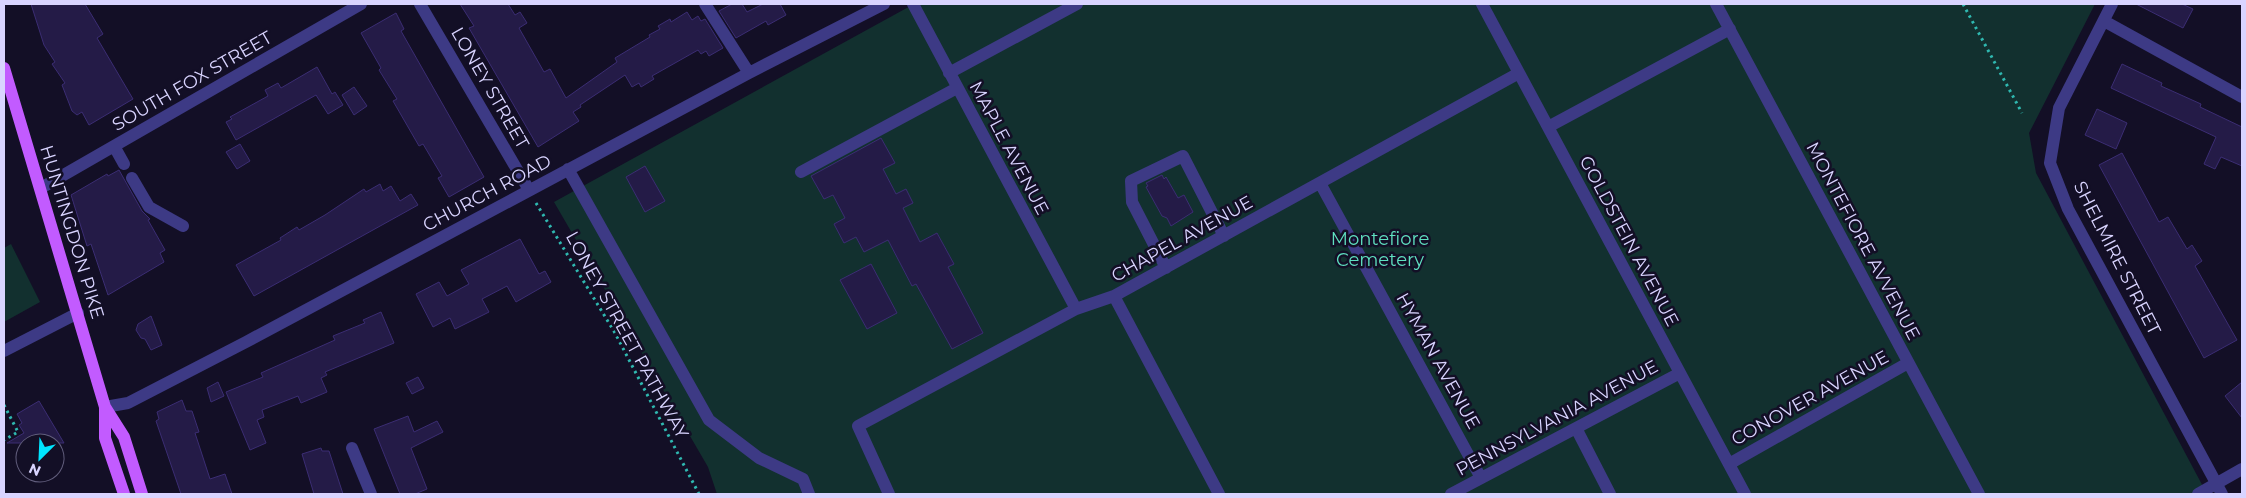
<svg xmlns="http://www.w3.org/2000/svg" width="2246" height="498" viewBox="0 0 2246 498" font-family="Montserrat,sans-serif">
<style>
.green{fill:#12302f}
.building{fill:#241b47;stroke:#3b2d73}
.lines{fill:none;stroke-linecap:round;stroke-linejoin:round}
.path{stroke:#2fb8b0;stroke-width:3;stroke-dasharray:2.5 4;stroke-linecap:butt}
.minor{stroke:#3d3a85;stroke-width:12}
.major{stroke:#c25bff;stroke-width:12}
.labels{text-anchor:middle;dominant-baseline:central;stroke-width:5;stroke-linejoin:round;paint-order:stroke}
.street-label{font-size:18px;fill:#d9d4ff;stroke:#130f26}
.park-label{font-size:18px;fill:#5fe0c0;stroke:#130f26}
</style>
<rect width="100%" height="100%" fill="#130f26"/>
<path class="green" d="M914,4H2095L2029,133L2036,173L2207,494H717L708,467L554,202Z
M11,244L40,302L4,322V248Z"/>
<path class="building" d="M31,4H85L103,34L97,38L133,99L89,125L82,112L77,115L72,111L62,85L65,83L52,64L55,62L44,45Z
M460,4H508L515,15L520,12L527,23L519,28L544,72L550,69L566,98L617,62L615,58L650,37L649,35L660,29L658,26L670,19L671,22L687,12L692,20L698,16L701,21L705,19L723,48L709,56L706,51L701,54L698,50L652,76L654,79L641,87L639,83L632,87L625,75L580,105L581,107L573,112L579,121L538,147L469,28L474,26Z
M732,4H742L747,12L763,4H780L786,15L768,25L766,21L736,38L719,11Z
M2136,4H2182L2193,9L2183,28Z
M396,13L404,29L401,31L484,177L449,197L438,178L442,176L423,144L419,146L404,120L393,101L397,99L379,70L381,68L361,33Z
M2122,64L2162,83L2161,86L2201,104L2200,107L2242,127V166L2221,157L2215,169L2204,164L2216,137L2111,88Z
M317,67L332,94L335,92L343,105L328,114L316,95L236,140L226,122L232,119L230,117L268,96L265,90L278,83L281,88Z
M354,87L367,106L354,115L342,95Z
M2097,109L2127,123L2116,149L2085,135Z
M881,138L895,163L883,169L896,194L906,189L913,203L903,208L920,242L937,233L954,264L948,267L983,333L952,349L916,284L912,286L888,240L864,252L856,237L844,243L834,224L845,218L833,195L824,199L811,176Z
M240,144L250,161L237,169L226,152Z
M2122,153L2159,222L2168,217L2187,249L2192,245L2202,261L2195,266L2237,340L2204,358L2099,165Z
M645,166L665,201L645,212L626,177Z
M119,170L142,211L150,219L148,220L165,250L160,253L164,262L108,295L91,244L87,246L71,195L107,174L108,176Z
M1162,175L1164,179L1166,177L1178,198L1184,195L1193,212L1171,226L1167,218L1162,216L1146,187L1148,186L1146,183Z
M380,184L383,191L391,186L400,201L411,194L418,205L254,296L236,265L281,240L280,238L297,227L299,230L325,215L364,189L366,192Z
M520,239L539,274L545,271L551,282L516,302L507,286L482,299L489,312L455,329L450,318L433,327L416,294L439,282L447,296L469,284L461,270Z
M871,264L897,313L867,329L840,280Z
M381,312L394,343L325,372L327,375L321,378L327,392L301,403L298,396L262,410L264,417L257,420L266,443L250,450L226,392L263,377L261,373L335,340L333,336L365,323L363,320Z
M151,316L162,345L151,350L145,339L141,338L136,330L138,324Z
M418,377L424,388L412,394L406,383Z
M218,382L224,396L211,402L207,388Z
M2242,382V418L2225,396Z
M182,400L186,411H192L199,432L195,433L210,479L225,474L232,494H181L156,421L159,419L157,412Z
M39,401L64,443H7L24,433L19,425L22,423L17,414Z
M408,416L414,432L437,421L443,432L411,448L427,489L415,494H400L374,429Z
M321,448L322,451H329L343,494H314L302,454Z"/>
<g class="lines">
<path class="path" d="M1963,4L2022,113
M536,203L615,333L699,494
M4,405L18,432L4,440"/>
<path class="minor" d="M420,4L529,190
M705,4L749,73
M913,4L1076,309
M1482,4L1745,494
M1716,4L1979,494
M2112,4L2059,108L2050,163L2068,209L2222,494
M2104,21L2242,97
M949,73L1077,4
M1548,127L1730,29
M114,146L124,164
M568,169L709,420L759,458L803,479L809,494
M801,172L957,88
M132,178L149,207L183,226
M1320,183L1481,478
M41,188L361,4
M1166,268L1132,202L1131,181L1183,156L1224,236
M1114,296L1219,494
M4,351L78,313
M105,407L128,403L246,342L749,73L884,4
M1576,428L1610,494
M352,448L371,494
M1729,464L1908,363
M889,494L858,426L1076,309L1114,296L1519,73
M1451,494L1680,373
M2198,494L2242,469"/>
<path class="major" d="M4,68L105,407L124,437L142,494
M105,407V438L124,494"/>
</g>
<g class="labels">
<g class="street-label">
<text transform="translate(192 81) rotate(-30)">SOUTH FOX STREET</text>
<text transform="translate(490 88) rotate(60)">LONEY STREET</text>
<text transform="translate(1009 148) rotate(62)">MAPLE AVENUE</text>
<text transform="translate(487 193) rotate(-28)">CHURCH ROAD</text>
<text transform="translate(72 232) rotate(73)">HUNTINGDON PIKE</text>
<text transform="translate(1182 239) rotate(-29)">CHAPEL AVENUE</text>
<text transform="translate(1629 241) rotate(62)">GOLDSTEIN AVENUE</text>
<text transform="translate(1863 241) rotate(62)">MONTEFIORE AVVENUE</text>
<text transform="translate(2117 258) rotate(63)">SHELMIRE STREET</text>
<text transform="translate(627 335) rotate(61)">LONEY STREET PATHWAY</text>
<text transform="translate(1438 361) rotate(61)">HYMAN AVENUE</text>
<text transform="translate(1810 398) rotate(-29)">CONOVER AVENUE</text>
<text transform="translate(1557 418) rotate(-28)">PENNSYLVANIA AVENUE</text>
</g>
<g class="park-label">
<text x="1380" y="239">Montefiore<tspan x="1380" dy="21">Cemetery</tspan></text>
</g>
</g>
<rect width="2246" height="498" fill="none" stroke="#d9d4ff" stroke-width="10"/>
<g transform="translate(40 458) rotate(204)"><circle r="24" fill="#130f26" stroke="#625e7d"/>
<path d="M0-4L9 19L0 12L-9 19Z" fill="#00e5ff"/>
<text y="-8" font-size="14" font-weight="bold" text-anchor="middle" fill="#d9d4ff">N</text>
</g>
</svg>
